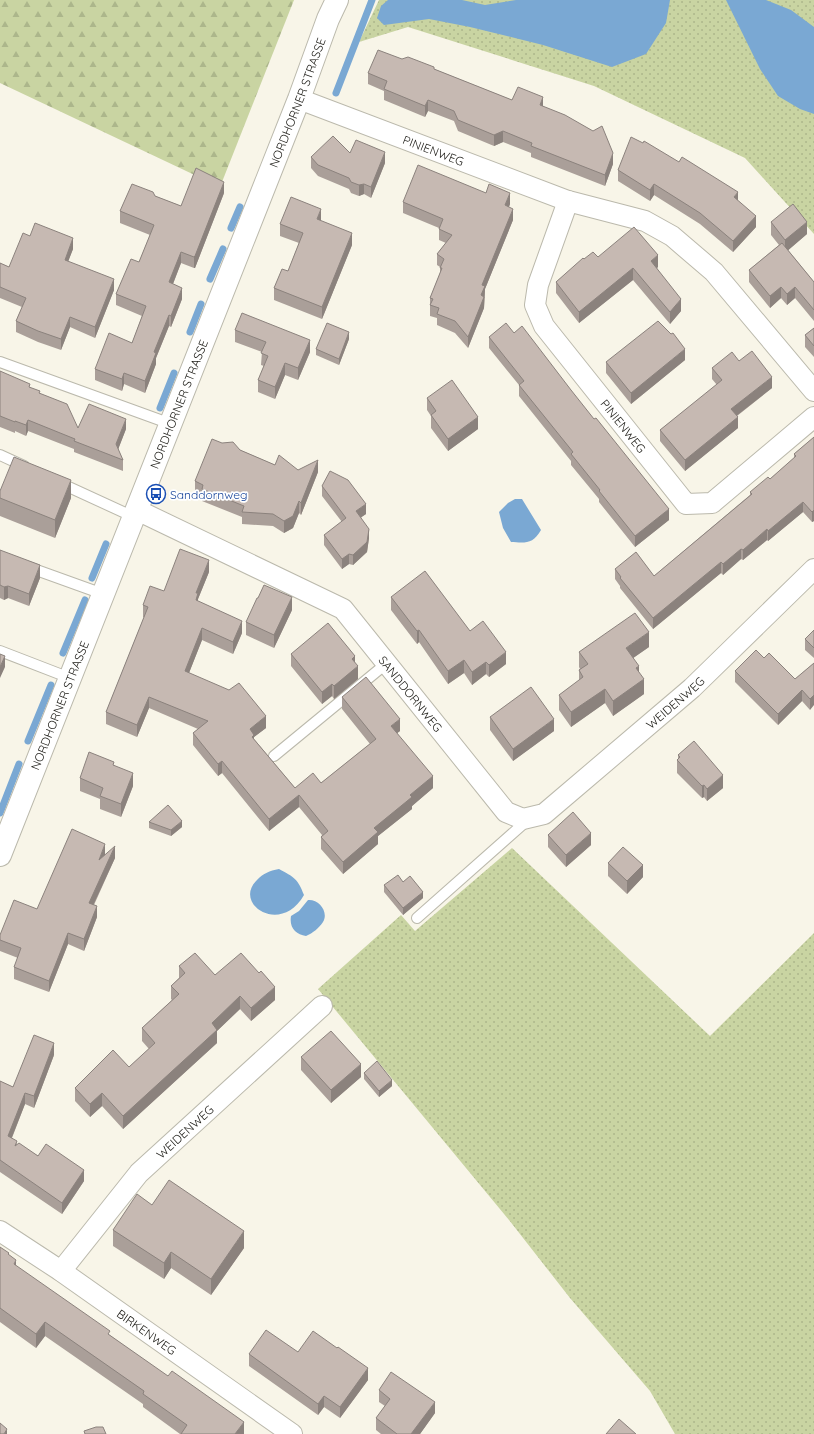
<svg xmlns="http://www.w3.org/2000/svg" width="814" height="1434" viewBox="0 0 814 1434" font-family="Quicksand,sans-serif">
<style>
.grass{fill:url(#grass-dots)}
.forest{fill:url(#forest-firs)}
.water{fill:#7aa8d3}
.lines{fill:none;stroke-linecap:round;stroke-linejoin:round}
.stream{stroke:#7aa8d3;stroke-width:7}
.lane-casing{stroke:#bbb9ac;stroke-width:12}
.street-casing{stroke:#bbb9ac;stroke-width:22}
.secondary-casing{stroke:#bbb9ac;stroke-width:24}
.lane{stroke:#fff;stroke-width:10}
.street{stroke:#fff;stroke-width:20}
.secondary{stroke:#fff;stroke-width:22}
.wall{fill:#aa9f99}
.shaded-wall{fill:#8b827d}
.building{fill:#c6b9b2;stroke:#8b827d}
.labels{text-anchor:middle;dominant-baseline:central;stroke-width:3.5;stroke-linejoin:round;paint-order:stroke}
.street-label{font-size:12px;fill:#23221d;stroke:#fff}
.transit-label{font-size:12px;fill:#164399;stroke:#fff;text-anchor:start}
</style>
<defs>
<pattern id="grass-dots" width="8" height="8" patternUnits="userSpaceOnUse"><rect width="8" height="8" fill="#c9d4a2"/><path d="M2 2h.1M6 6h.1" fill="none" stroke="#acb68b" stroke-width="1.8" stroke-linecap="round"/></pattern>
<pattern id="forest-firs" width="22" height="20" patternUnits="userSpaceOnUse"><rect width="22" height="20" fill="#c9d4a2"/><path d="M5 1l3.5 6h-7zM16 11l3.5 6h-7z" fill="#acb68b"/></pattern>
</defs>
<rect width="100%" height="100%" fill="#f8f5e8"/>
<path class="grass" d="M379,0H814V234L745,158L594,86L408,27L359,42Z
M512,848L710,1036L814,933V1434H675L650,1391L570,1298L509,1220L318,989L401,915L415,931Z"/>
<path class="forest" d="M0,0H294L220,187L0,83Z"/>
<path class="water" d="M388,0H462L485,5L516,0H670L666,23L646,54L612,67L543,45L470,27L429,19L384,25L377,18L381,6Z
M726,0H766L791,10L814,27V114L800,109L778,96L760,69Z
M515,499H522L541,530C533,544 526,543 511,542L503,528L499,512L508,503Z
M279,869C294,877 298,879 304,895C281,936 232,904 257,880C264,873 269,871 279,869Z
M308,900C319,899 329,912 323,922C319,928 313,933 306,936C296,934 289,928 291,916L299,911Z"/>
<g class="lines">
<path class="stream" d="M336,93L372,0
M231,228L240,207
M210,279L223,249
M190,332L201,304
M160,408L174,373
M92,578L106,544
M63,653L85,600
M28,741L51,685
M0,813L19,764"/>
<defs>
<path id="lane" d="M0,362L171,424
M0,455L24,466
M60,483L134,517
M28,567L103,594
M0,651L70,678
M274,756L387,663
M417,918L522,825L523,819"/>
<g id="street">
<path id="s1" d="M299,99L568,201L645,221L672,236L714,272L814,391"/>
<path id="s2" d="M568,201L538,285L535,305L544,326L686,504L712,503L814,417"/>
<path id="s3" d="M137,510L343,609L506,812L523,819L544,814L692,688L814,569"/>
<path id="s4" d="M0,1231L61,1271L292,1434"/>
<path id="s5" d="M61,1271L139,1173L322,1006"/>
</g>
<g id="secondary">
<path id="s6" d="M0,855L299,99L328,19L337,0"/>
</g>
</defs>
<use href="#lane" class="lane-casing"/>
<use href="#street" class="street-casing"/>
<use href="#secondary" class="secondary-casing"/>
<use href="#lane" class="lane"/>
<use href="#street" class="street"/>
<use href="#secondary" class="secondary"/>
</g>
<path class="wall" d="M402,59L434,69L512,100L543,106L613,164L605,186L531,157V153L503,142L494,146L458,131L454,121L428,111L425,117L384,100V91L368,84V73Z
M350,153L385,163L371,198L364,194L359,196L351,193L349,189L318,176L311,168V157Z
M618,170L738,201L756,227L733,252L700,224L654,195L650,201L618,181Z
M224,193L195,268H194L181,263L173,284L182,299L171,327L169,326L156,358V364L145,393L124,384L122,391L95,380V369L132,343L142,316L116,305V294L139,262L150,235L120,223V211L155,196L181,206Z
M403,202L510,204L509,207L513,220L485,289L484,308L468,348L455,333L437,325V318L430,316V298L440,273V267L437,265V254L446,243L439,240V228L403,213Z
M321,221L352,245L322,319L274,300V288L288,271L299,243L280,236V224Z
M771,222L807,234L788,250L814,282V321L795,298L787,305L781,298L770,308L749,282V270L779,245L771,235Z
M30,236L73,249L68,261L114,290L95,338L70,327L61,350L38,342L16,332V321L22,307L0,298V263L9,267Z
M598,257L658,267L657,268L681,311L670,324L633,280L579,323L556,293V282L584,259Z
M814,328V357L805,347V335Z
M235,330L310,352L298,380L285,375L275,399L258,392V380L264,366L261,365L262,352L235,342Z
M514,333L669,520L635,547L599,502V499L571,465V461L519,396V385L489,348V337Z
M349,339L339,365L316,355V349Z
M685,360L631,404L606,373V362Z
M739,361L772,388L737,416L738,428L685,471L660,441V430L717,385L712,379V368Z
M0,371L40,393L78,428L126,429L118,449L123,460V471L74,452V449L28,431L26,436L15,431V433L0,427Z
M427,398L478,429L448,451L431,428V416L427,410Z
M814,437V521L812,522L803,512L768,541L767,540L743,560L741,559L723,575L721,573L653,629L620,588V586L615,579V569L654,576L750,495V492L770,479L794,458V454Z
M240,450L275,465L298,470L318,472L301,515L299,513L293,528L284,533L273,526L242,524V517L202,501V496L195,493V481Z
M322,486L366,514L361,517L369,538L367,552L353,565L349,564L342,569L324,545V535L342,522L322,496Z
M0,491L71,498L55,538L0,516Z
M0,550L40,578L29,606L8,598L4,600L0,598Z
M209,572L198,599V601L242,633L233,654L202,640L189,673L266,728L254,737V739L295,788L321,783L370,744L342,709V697L400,731L397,733L433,788L412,806V809L378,836V844L343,874L321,849V837L322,835L299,807L269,831L222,773L218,776L193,745V733L198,729L149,708L137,737L106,724V712L144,617H143V605L164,591Z
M391,597L470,631L506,664L489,677L486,674L472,685L464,673L448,684L419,642L417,644L391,610Z
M292,610L274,648L246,635V622Z
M814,630V658L805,650V639Z
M649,647L633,658L639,672L644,694L613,716L605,703L571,727L559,710V695L579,681V670L580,669L579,667V652Z
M291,654L355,662L358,679L334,699L332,696L322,704L291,666Z
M764,658L795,679L814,663L810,710L802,701L778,725L735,682V671Z
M490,717L554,731L513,761L490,730Z
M678,755L723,788L707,801L704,797L702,798L677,773V760L678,759Z
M114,765L133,786L121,817L100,809V799L80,791V778Z
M149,822L182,827L171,836L149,828Z
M548,835L591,845L566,867L548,847Z
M105,855L115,858L94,905L97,917L84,951L68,944L49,992L14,979V967L18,958L0,951V935L37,909Z
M608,863L643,877L627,894L608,876Z
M403,882L423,898L403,915L384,892V885Z
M179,966L215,975L275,1000L251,1021L240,1009L217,1031V1043L123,1129L102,1106L90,1117L75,1101V1088L129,1067L149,1049L142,1041V1028L172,1000L171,999V986L179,978Z
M54,1055L34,1108L25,1104L12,1138L17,1144L84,1181L62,1214L0,1172V1081L13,1087Z
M301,1057L361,1077L331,1103L301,1070Z
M364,1073L392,1086L379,1097L364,1079Z
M152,1205L244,1248L211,1295L171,1268L164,1279L113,1246V1230Z
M0,1247L9,1255L16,1266L244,1434H180L143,1407V1404L45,1336L36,1348L0,1322Z
M337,1348L368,1380L340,1418L324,1407L318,1415L249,1366V1354L298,1352Z
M379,1390L435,1413L420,1434H381L376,1430V1418L385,1406L379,1402Z"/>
<path class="shaded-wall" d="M543,97V108L540,105Z
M428,100V111L425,117V106Z
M503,131V142L494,146V135Z
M385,152V163L371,198V187Z
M613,153V164L605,186V175Z
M224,182V193L195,268H194V257Z
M364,184V194L359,196V185Z
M654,184V195L650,201V190Z
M738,192V203L734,197Z
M510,193V204L505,216V205Z
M321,209V221L317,231V219Z
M513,209V220L485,289L484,308L468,348V337L481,295L482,285Z
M756,216V227L733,252V241Z
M807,222V234L785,253V240Z
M352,233V245L322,319V307Z
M73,238V249L65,270V260Z
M181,252V263L169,294V282Z
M658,255V267L651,273V261Z
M633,268V280L579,323V312Z
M114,279V290L95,338V327Z
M781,287V298L770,308V296Z
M795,287V298L787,305V294Z
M182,288V299L171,327V316Z
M681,299V311L670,324V312Z
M169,315V326L156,358V364L145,393V381L154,352Z
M70,317V327L61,350V339Z
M349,332V339L339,365V359Z
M310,340V352L298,380V368Z
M685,349V360L631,404V393Z
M285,363V375L275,399V387Z
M124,373V384L122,391V379Z
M772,377V388L731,420V409Z
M478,417V429L448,451V439Z
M738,417V428L685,471V460Z
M126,419V429L116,455V444Z
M28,420V431L26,436V425Z
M318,460V472L301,515V503Z
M71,480V498L55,538V520Z
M299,501V513L293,528L284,533V521Z
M803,502V512L768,541V531Z
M366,504V514L356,521V511Z
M669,509V520L635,547V536Z
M814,510V521L812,522V512Z
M369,529V538L367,552L353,565V555Z
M767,529V540L743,560V550Z
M741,549V559L723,575V564Z
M349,554V564L342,569V559Z
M209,560V572L198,599V605L196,600V593Z
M721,562V573L653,629V618Z
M40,565V578L29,606V594Z
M8,586V598L4,600V587Z
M292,597V610L274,648V635Z
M242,621V633L233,654V642Z
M202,628V640L185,683V671Z
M419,630V642L417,644V631Z
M649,632V647L626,663V648Z
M506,652V664L489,677V665Z
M5,656V667L0,678V667Z
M355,656V669L358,666V679L334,699V686L352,659Z
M464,660V673L448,684V671Z
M486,662V674L472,685V672Z
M639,666V681L636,668Z
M644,679V694L613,716V701Z
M332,684V696L322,704V692Z
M605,689V703L571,727V712Z
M802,690V701L778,725V714Z
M814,695V705L810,710V699Z
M149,697V708L137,737V725Z
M266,716V728L254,737V747L250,729Z
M400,719V731L391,738V726Z
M554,719V731L513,761V749Z
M222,761V773L218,776V764Z
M133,773V786L121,817V804Z
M723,775V788L707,801V789Z
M433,776V788L412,806V809L378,836V844L343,874V862L374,828L410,795Z
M704,785V797L702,798V786Z
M299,795V807L269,831V819Z
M182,821V827L171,836V830Z
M591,833V845L566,867V855Z
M105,844V856L99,860Z
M115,846V858L89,914V903Z
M643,865V877L627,894V881Z
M423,892V898L403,915V908Z
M97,906V917L84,951V939Z
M68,933V944L49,992V981Z
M275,987V1000L251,1021V1008Z
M240,996V1009L217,1031V1043L123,1129V1116L212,1023Z
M54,1043V1055L34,1108V1096Z
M361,1064V1077L331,1103V1090Z
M392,1080V1086L379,1097V1091Z
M25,1093V1104L8,1147V1136Z
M102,1093V1106L90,1117V1104Z
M84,1170V1181L62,1214V1203Z
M244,1231V1248L211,1295V1279Z
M171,1252V1268L164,1279V1263Z
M16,1260V1274L14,1264Z
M45,1322V1336L36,1348V1334Z
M368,1368V1380L340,1418V1407Z
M324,1396V1407L318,1415V1404Z
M435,1402V1413L420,1434H411Z
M244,1422V1434H235Z
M7,1429V1434H4Z"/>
<path class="building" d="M378,50L402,59L408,57L434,67V69L512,100L518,87L543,97L540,105L565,115L593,131L602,126L613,153L605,175L531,146L532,143L503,131L494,135L458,120L454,111L428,100L425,106L384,89L387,81L368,73Z
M333,136L350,153L356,140L385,152L371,187L364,184L359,185L351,182L349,178L318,165L311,157Z
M631,137L643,143L644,141L679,162L682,157L738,192L734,197L756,216L733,241L700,213L654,184L650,190L618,170Z
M418,165L486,193L489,184L510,193L505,205L513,209L482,285L485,286L481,295L484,297L468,337L455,321L437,314L439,308L430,305L433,299L430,298L442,268H440L444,259L437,254L452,235L439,229L443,219L403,202Z
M196,168L224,182L195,256L194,257L181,252L169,282L182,288L171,316L169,315L154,352L156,353L145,381L124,373L122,379L95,369L109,333L132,343L146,306L116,294L131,259L139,262L154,225L120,211L132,184L153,192L155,196L181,206Z
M291,197L321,209L317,219L352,233L322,307L274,288L282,269L288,271L303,233L280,224Z
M793,204L807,222L785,240L771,222Z
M35,223L73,238L65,260L114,279L95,327L70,317L61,339L38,331L16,321L26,298L0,287V263L9,267L23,233L30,236Z
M634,227L658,255L651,261L681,299L670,312L633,268L579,312L556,282L583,258L584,259L593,252L598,257Z
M782,243L814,282V310L795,287L787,294L781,287L770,296L749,270Z
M242,313L310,340L298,368L285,363L275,387L258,380L268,356L261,353L266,342L235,330Z
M658,321L671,334L673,333L685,349L631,393L606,362Z
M327,323L349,332L339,359L316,349Z
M506,323L514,333L522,326L571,390L594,419L596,418L669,509L635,536L599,491L600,490L571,454L573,452L519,385L524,381L489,337Z
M814,328V346L805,335Z
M752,351L772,377L731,409L738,417L685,460L660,430L722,380L712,368L732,352L739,361Z
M0,371L30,384L29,387L40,391L39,393L67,404L78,428L89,404L126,419L116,444L123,460L74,441L75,439L28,420L26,425L15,421V422L0,416Z
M452,380L478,417L448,439L431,415L436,411L427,398Z
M814,437V510L812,512L803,502L768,531L767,529L743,550L741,549L723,564L721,562L653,618L620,578L621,577L615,569L636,552L654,576L752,494L750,492L768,477L770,479L796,456L794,454Z
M212,439L222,443L233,442L240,450L275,465L279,455L298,470L318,460L301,503L299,501L293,516L284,521L273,514L242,512L244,506L202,489L203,485L195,481Z
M14,457L71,480L55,520L0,498V491Z
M330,471L348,480L366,504L356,511L369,529L367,542L353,555L349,554L342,559L324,535L346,518L322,486Z
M180,549L209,560L196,593H198L196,600L242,621L233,642L202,628L185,671L229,690L239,683L266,716L250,729L254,735L252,737L295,788L313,773L321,783L376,739L342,697L366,677L400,719L391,726L433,776L410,795L412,797L374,828L378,832L343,862L321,837L328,831L299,795L269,819L222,761L218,764L193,733L208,721L149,697L137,725L106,712L148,607L143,605L150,586L164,591Z
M0,550L40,565L29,594L8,586L4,587L0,585Z
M425,571L470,631L483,621L506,652L489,665L486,662L472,672L464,660L448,671L419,630L417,631L391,597Z
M264,585L292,597L274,635L246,622L257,598H258Z
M635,613L649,632L626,648L639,666L636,668L644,679L613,701L605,689L571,712L559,695L583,677L579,670L588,664L579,652Z
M328,623L355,656L352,659L358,666L334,686L332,684L322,692L291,654Z
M814,630V648L805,639Z
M756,650L764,658L769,653L795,679L814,663V695L810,699L802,690L778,714L735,671Z
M0,654L5,656L0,667Z
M531,687L554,719L513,749L490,717Z
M694,741L723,775L707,789L704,785L702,786L677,760L680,757L678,755Z
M89,752L114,762L113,765L133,773L121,804L100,796L103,788L80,778Z
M168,805L182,821L171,830L149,822Z
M573,812L591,833L566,855L548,835Z
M72,829L105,844L99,860L115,846L89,903L97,906L84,939L68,933L49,981L14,967L21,948L0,940V935L14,900L37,909Z
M623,847L643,865L627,881L608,863Z
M398,875L403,882L410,876L423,892L403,908L384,885Z
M195,953L215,975L241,953L259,973L261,971L275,987L251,1008L240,996L212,1023L217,1030L123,1116L102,1093L90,1104L75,1088L113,1050L129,1067L155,1043L142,1028L179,994L171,986L185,973L179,966Z
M331,1031L361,1064L331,1090L301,1057Z
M34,1035L54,1043L34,1096L25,1093L8,1136L17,1141L15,1146L19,1143L38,1156L46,1144L84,1170L62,1203L0,1160V1081L13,1087Z
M377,1061L392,1080L379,1091L364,1073Z
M169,1180L244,1231L211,1279L171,1252L164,1263L113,1230L137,1194L152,1205Z
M0,1247L9,1253L8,1254L16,1260L14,1264L110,1331L108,1334L168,1376L172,1371L244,1422L235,1434H181L187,1425L143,1394L144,1391L45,1322L36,1334L0,1308Z
M266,1330L298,1352L313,1331L337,1348L338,1347L368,1368L340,1407L324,1396L318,1404L249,1354Z
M391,1372L435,1402L411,1434H397L376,1418L390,1399L379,1390Z
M619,1419L636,1434H606Z
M0,1423L7,1429L4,1434H0Z
M96,1427H103L106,1434H85L84,1431Z"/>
<defs>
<symbol id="bus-ring" viewBox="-11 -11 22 22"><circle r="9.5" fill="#fff" stroke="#1a4fb4" stroke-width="1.5"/><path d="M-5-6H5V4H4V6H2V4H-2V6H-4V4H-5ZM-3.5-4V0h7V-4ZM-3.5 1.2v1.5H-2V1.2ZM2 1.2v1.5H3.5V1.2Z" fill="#1a4fb4"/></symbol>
</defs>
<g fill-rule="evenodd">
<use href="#bus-ring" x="145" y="483" width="22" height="22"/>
</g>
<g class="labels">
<g class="street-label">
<text stroke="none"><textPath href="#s6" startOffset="809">NORDHORNER STRASSE</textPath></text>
<text stroke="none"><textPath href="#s1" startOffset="144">PINIENWEG</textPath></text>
<text stroke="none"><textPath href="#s6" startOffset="485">NORDHORNER STRASSE</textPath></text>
<text stroke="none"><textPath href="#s2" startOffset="260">PINIENWEG</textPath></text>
<text stroke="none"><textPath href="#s3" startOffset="337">SANDDORNWEG</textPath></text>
<text stroke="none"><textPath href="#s3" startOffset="701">WEIDENWEG</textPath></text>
<text stroke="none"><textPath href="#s6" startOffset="161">NORDHORNER STRASSE</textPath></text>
<text stroke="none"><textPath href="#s5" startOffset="187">WEIDENWEG</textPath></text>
<text stroke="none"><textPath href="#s4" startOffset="178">BIRKENWEG</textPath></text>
</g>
<g class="transit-label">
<text x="170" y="494">Sanddornweg</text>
</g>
</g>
</svg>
